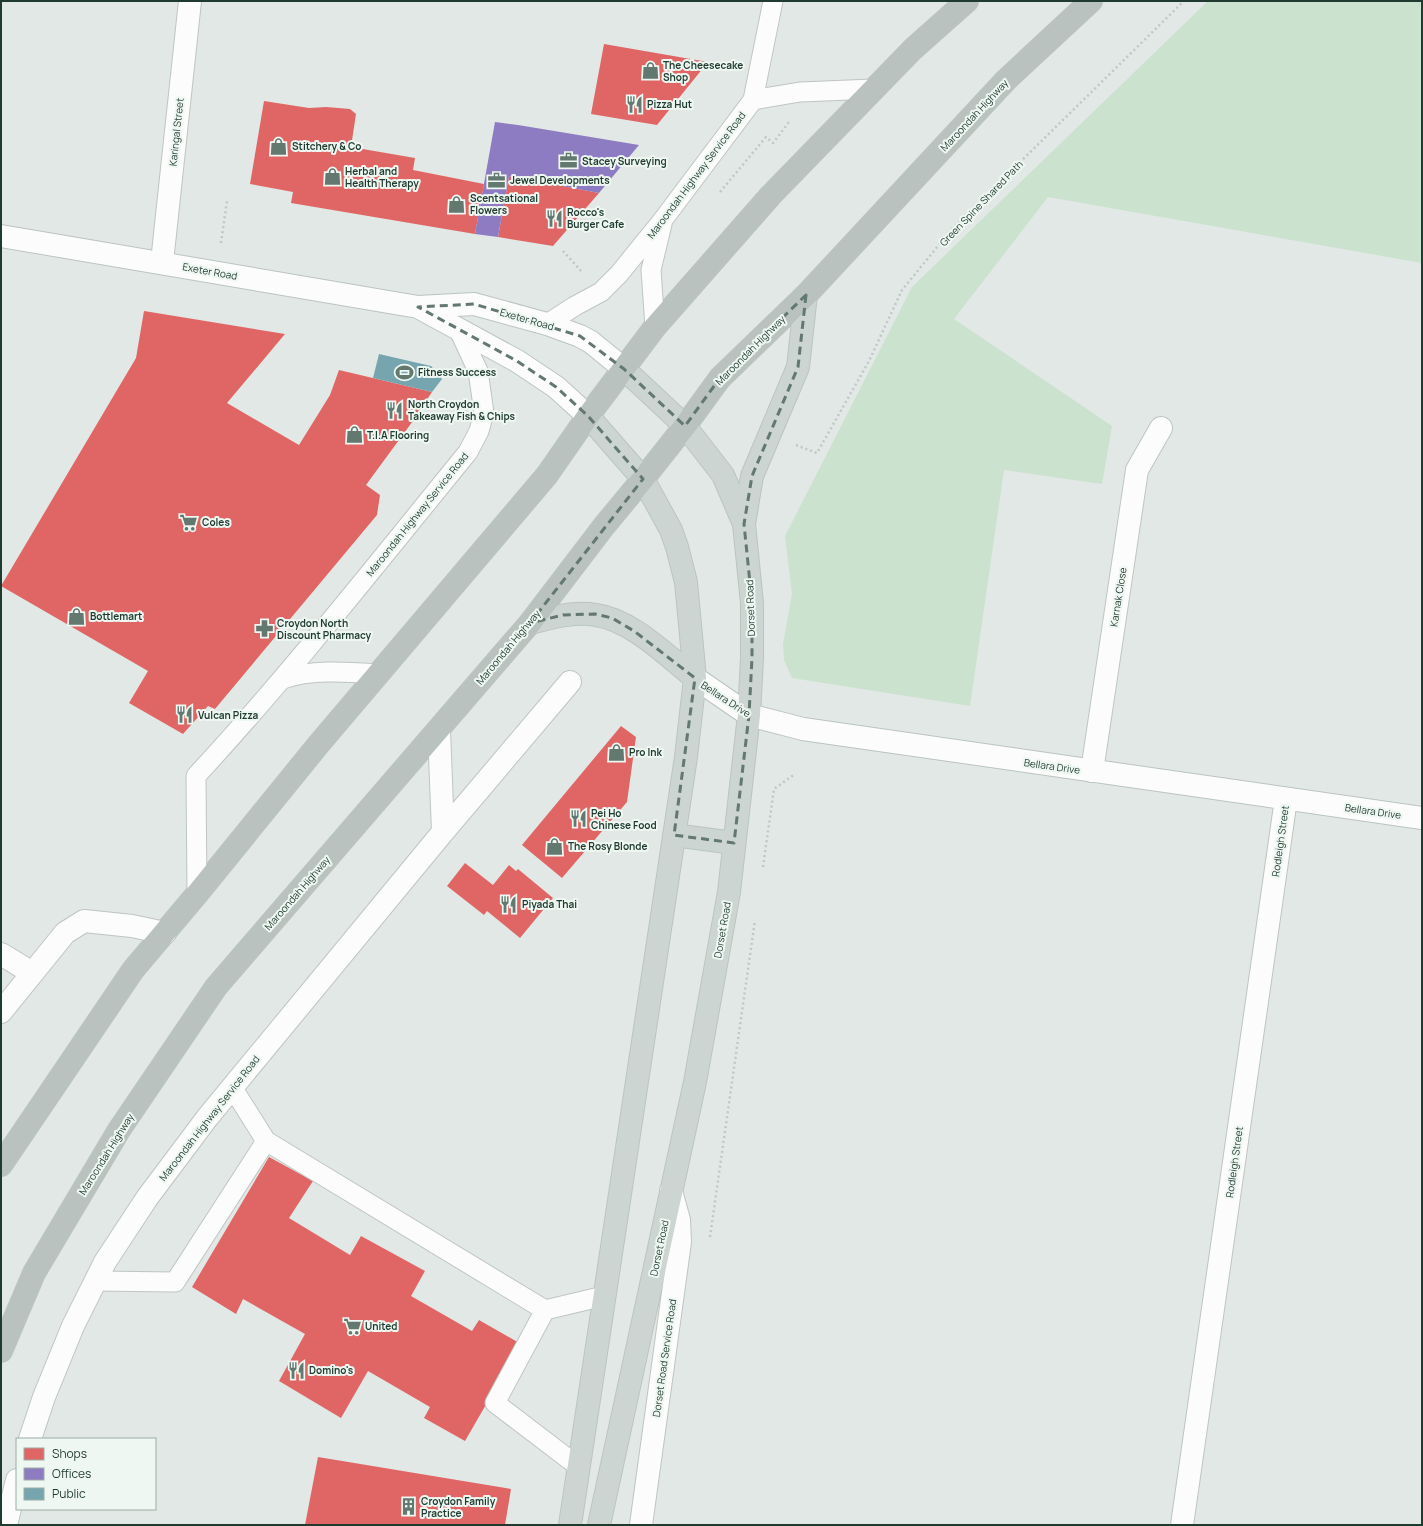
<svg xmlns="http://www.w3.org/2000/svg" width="1423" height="1526" viewBox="0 0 1423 1526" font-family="Manrope,sans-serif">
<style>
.green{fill:#cae2ce}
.shops{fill:#e06666}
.offices{fill:#8e7cc3}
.public{fill:#76a5af}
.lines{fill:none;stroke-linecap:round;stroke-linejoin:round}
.lane-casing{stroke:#bfc5c2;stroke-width:21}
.street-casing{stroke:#bfc5c2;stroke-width:24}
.secondary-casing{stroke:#bbc4c0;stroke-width:24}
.primary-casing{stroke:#bbc5c0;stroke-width:24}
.highway-casing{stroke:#bbc5c0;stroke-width:24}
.path{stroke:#bfc8c3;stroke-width:2.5;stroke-dasharray:2 3;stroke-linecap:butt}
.lane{stroke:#fbfcfb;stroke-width:19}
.street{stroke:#fbfcfb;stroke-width:22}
.secondary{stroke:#fbfcfb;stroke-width:22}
.primary{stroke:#ccd5d1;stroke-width:22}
.highway{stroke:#b9c2bf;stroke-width:22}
.marked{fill:none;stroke:#63786f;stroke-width:3;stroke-dasharray:8 5;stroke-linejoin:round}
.labels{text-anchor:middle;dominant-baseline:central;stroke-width:4;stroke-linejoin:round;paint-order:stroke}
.poi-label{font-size:10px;font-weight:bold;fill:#1f3b2f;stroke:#eff7f2;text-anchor:start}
.street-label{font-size:10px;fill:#1f3b2f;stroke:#eff7f2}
</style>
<rect width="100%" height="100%" fill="#e2e8e5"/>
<path class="green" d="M1208,1H1422V263L1048,197L954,319L1112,426L1102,484L1004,470L970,706L792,678L784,660L783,644L792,594L785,536L912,287Z"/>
<path class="shops" d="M604,44L708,62L657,125L591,114Z
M264,101L309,108L326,107L350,109L356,114L351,147L415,158L413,170L484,184L475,234L291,203L293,192L250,184Z
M509,176L537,181L599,193L553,246L498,237Z
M144,311L285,334L227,403L299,445L330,395L339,370L432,392L410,425L366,485L380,495L377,515L215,709L208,706L183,734L129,703L148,671L1,586L136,358Z
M621,726L636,737L627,802L562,878L522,845Z
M465,863L493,885L509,865L516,871L518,869L553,898L520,938L487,911L484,915L447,886Z
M269,1157L313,1181L289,1218L350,1255L361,1236L425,1271L411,1296L472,1331L479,1320L521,1344L465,1441L424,1418L430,1407L368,1371L341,1418L279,1381L305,1334L243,1299L236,1314L192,1287Z
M318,1457L511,1489L505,1525H305Z"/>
<path class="offices" d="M495,122L518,125L639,145L599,193L509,176L498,237L475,234Z"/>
<path class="public" d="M379,354L431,366L442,379L432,392L373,378Z"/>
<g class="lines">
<defs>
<path id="lane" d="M753,100L773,1
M547,324L575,306L601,292L619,274L662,221L753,100L800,92L873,89
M655,327L651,270L662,224
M283,679C310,669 349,672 378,674
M197,894L196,776C292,672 379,561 468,452L479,431L484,413L478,371L458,328
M266,1141L545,1310
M96,1281L175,1282L266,1141L232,1087
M579,1467L495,1403L545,1310L604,1296"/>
<path id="street" d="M162,262L190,1
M439,730L443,832
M1092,771L1137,470L1161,428
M1,954L32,973
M1,1012L65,933L84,921L132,926L165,933
M30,1439L44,1397L73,1326L105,1262L147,1198L207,1118L443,832L570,682
M6,1525L17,1480
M641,1525L680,1242L679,1220L671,1191
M1182,1525L1286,799"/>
<path id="secondary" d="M1,236L418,307L474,304L547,324L580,336L591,342L624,369
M418,307L517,361L556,387L588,416
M695,678L749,715L803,729L1422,818"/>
<path id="primary" d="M744,524L752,476L798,367L806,295
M530,623C551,618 574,611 596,615C632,620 667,656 695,678
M674,835L734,843
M570,1525L686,757L695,678L686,582L677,547L671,530L643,479L588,416
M599,1525L695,1082L729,892L749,715L752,658V603L744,524L723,475L685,426L624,369"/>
<path id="highway" d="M1,1165L133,970L197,894L318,745L547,475L588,416L655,327L771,195L913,49L967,1
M1,1351L34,1273L119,1130L216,987L530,623L604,526L643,479L685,426L720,378L806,295L1006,80L1091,1"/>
</defs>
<use href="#lane" class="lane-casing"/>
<use href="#street" class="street-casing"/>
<use href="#secondary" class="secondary-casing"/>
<use href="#primary" class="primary-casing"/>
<use href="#highway" class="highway-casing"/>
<path class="path" d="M720,192L766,137L773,143L789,122
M221,243L227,201
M563,251L582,272
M796,445L817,453L869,361L902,290L952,229L1184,1
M763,867L774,789L795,774
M710,1237L755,920"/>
<use href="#lane" class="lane"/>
<use href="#street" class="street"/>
<use href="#secondary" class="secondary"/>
<use href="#primary" class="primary"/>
<use href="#highway" class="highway"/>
</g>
<path class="marked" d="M806,295L798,367L752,476L744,524L752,603V658L749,715L734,843L674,835L695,678L634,631L612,618L595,614L563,615L530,623L643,479L588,416L556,387L517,361L418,307L474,304L580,336L624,369L685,426L720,378Z"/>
<defs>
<symbol id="shop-bare" viewBox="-9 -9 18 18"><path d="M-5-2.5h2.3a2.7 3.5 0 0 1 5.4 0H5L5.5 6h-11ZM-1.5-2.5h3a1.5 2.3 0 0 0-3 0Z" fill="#63786f" stroke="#eff7f2" stroke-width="2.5" paint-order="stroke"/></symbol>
<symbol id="restaurant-bare" viewBox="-9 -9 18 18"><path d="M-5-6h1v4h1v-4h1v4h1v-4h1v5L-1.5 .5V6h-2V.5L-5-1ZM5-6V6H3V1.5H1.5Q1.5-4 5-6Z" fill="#63786f" stroke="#eff7f2" stroke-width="2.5" paint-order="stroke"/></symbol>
<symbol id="office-bare" viewBox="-9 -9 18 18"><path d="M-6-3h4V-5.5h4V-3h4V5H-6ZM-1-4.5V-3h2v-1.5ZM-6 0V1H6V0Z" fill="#63786f" stroke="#eff7f2" stroke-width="2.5" paint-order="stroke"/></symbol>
<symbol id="stadium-bare" viewBox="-9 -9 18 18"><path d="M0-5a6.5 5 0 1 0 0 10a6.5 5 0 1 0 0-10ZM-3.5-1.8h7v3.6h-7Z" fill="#63786f" stroke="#eff7f2" stroke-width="2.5" paint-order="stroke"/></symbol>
<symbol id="supermarket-bare" viewBox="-9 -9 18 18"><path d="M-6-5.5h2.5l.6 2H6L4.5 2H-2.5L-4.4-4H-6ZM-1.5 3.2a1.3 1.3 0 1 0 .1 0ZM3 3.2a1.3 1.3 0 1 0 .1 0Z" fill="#63786f" stroke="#eff7f2" stroke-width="2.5" paint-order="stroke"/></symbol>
<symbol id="pharmacy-bare" viewBox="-9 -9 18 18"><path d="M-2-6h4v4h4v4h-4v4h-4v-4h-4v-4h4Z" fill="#63786f" stroke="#eff7f2" stroke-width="2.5" paint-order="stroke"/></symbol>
<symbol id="building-bare" viewBox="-9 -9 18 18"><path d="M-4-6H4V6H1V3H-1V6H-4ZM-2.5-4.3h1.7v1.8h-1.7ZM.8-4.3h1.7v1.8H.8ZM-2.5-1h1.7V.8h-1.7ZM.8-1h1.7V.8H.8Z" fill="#63786f" stroke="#eff7f2" stroke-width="2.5" paint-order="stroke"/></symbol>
</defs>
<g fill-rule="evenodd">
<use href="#shop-bare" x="638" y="58" width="25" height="25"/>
<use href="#restaurant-bare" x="622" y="92" width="25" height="25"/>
<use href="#shop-bare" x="266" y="134" width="25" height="25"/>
<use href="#office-bare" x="556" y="148" width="25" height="25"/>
<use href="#shop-bare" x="320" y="164" width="25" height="25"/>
<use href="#office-bare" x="484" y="168" width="25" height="25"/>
<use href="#shop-bare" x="444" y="192" width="25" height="25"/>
<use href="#restaurant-bare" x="542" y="206" width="25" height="25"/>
<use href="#stadium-bare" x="392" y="360" width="25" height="25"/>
<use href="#restaurant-bare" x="382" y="398" width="25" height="25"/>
<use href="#shop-bare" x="342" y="422" width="25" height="25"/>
<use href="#supermarket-bare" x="176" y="510" width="25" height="25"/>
<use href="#shop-bare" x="64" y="604" width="25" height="25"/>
<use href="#pharmacy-bare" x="252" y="616" width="25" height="25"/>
<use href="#restaurant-bare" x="172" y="702" width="25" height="25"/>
<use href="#shop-bare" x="604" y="740" width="25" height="25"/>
<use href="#restaurant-bare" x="566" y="806" width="25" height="25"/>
<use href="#shop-bare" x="542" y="834" width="25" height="25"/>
<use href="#restaurant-bare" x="496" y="892" width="25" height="25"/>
<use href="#supermarket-bare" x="340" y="1314" width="25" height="25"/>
<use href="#restaurant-bare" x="284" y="1358" width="25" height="25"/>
<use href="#building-bare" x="396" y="1494" width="25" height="25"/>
</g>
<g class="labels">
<g class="poi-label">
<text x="663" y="65">The Cheesecake<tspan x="663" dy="12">Shop</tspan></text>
<text x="647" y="104">Pizza Hut</text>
<text x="292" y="146">Stitchery &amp; Co</text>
<text x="582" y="161">Stacey Surveying</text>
<text x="345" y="171">Herbal and<tspan x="345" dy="12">Health Therapy</tspan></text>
<text x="510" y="180">Jewel Developments</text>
<text x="470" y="198">Scentsational<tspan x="470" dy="12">Flowers</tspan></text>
<text x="567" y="212">Rocco's<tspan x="567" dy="12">Burger Cafe</tspan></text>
<text x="418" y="372">Fitness Success</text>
<text x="408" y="404">North Croydon<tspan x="408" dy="12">Takeaway Fish &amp; Chips</tspan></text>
<text x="367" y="435">T.I.A Flooring</text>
<text x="202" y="522">Coles</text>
<text x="90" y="616">Bottlemart</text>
<text x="277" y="623">Croydon North<tspan x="277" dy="12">Discount Pharmacy</tspan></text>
<text x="198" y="715">Vulcan Pizza</text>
<text x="629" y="752">Pro Ink</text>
<text x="591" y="813">Pei Ho<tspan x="591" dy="12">Chinese Food</tspan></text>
<text x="568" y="846">The Rosy Blonde</text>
<text x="522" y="904">Piyada Thai</text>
<text x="365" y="1326">United</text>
<text x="309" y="1370">Domino's</text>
<text x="421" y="1501">Croydon Family<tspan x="421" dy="12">Practice</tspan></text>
</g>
<g class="street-label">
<text transform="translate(974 115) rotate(-47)">Maroondah Highway</text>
<text transform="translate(176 132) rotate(-84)">Karingal Street</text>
<text transform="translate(696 175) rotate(-53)">Maroondah Highway Service Road</text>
<text transform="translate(981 203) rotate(-46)">Green Spine Shared Path</text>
<text transform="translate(210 271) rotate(10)">Exeter Road</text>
<text transform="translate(527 319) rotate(16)">Exeter Road</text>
<text transform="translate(750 350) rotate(-45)">Maroondah Highway</text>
<text transform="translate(417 514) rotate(-51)">Maroondah Highway Service Road</text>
<text transform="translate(1118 597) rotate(-81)">Karnak Close</text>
<text transform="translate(750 608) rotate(-92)">Dorset Road</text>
<text transform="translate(508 647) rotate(-50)">Maroondah Highway</text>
<text transform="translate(726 699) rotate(33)">Bellara Drive</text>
<text transform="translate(1052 766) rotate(8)">Bellara Drive</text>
<text transform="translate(1373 811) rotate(8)">Bellara Drive</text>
<text transform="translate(1280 841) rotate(-82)">Rodleigh Street</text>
<text transform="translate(297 893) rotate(-49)">Maroondah Highway</text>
<text transform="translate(722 930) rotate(-80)">Dorset Road</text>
<text transform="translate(209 1118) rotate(-52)">Maroondah Highway Service Road</text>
<text transform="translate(106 1154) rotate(-58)">Maroondah Highway</text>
<text transform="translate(1234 1162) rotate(-82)">Rodleigh Street</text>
<text transform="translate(659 1248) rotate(-78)">Dorset Road</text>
<text transform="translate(664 1358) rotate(-82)">Dorset Road Service Road</text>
</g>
</g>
<rect width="1423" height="1526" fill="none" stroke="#1f3b2f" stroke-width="4"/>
<rect x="16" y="1438" width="140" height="72" fill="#eff7f2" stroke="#9caca4"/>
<rect x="24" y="1448" width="20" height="12" fill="#e06666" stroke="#9caca4"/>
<text x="52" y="1458" font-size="12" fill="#1f3b2f">Shops</text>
<rect x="24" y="1468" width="20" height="12" fill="#8e7cc3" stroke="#9caca4"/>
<text x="52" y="1478" font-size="12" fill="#1f3b2f">Offices</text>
<rect x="24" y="1488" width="20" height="12" fill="#76a5af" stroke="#9caca4"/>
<text x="52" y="1498" font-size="12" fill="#1f3b2f">Public</text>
</svg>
